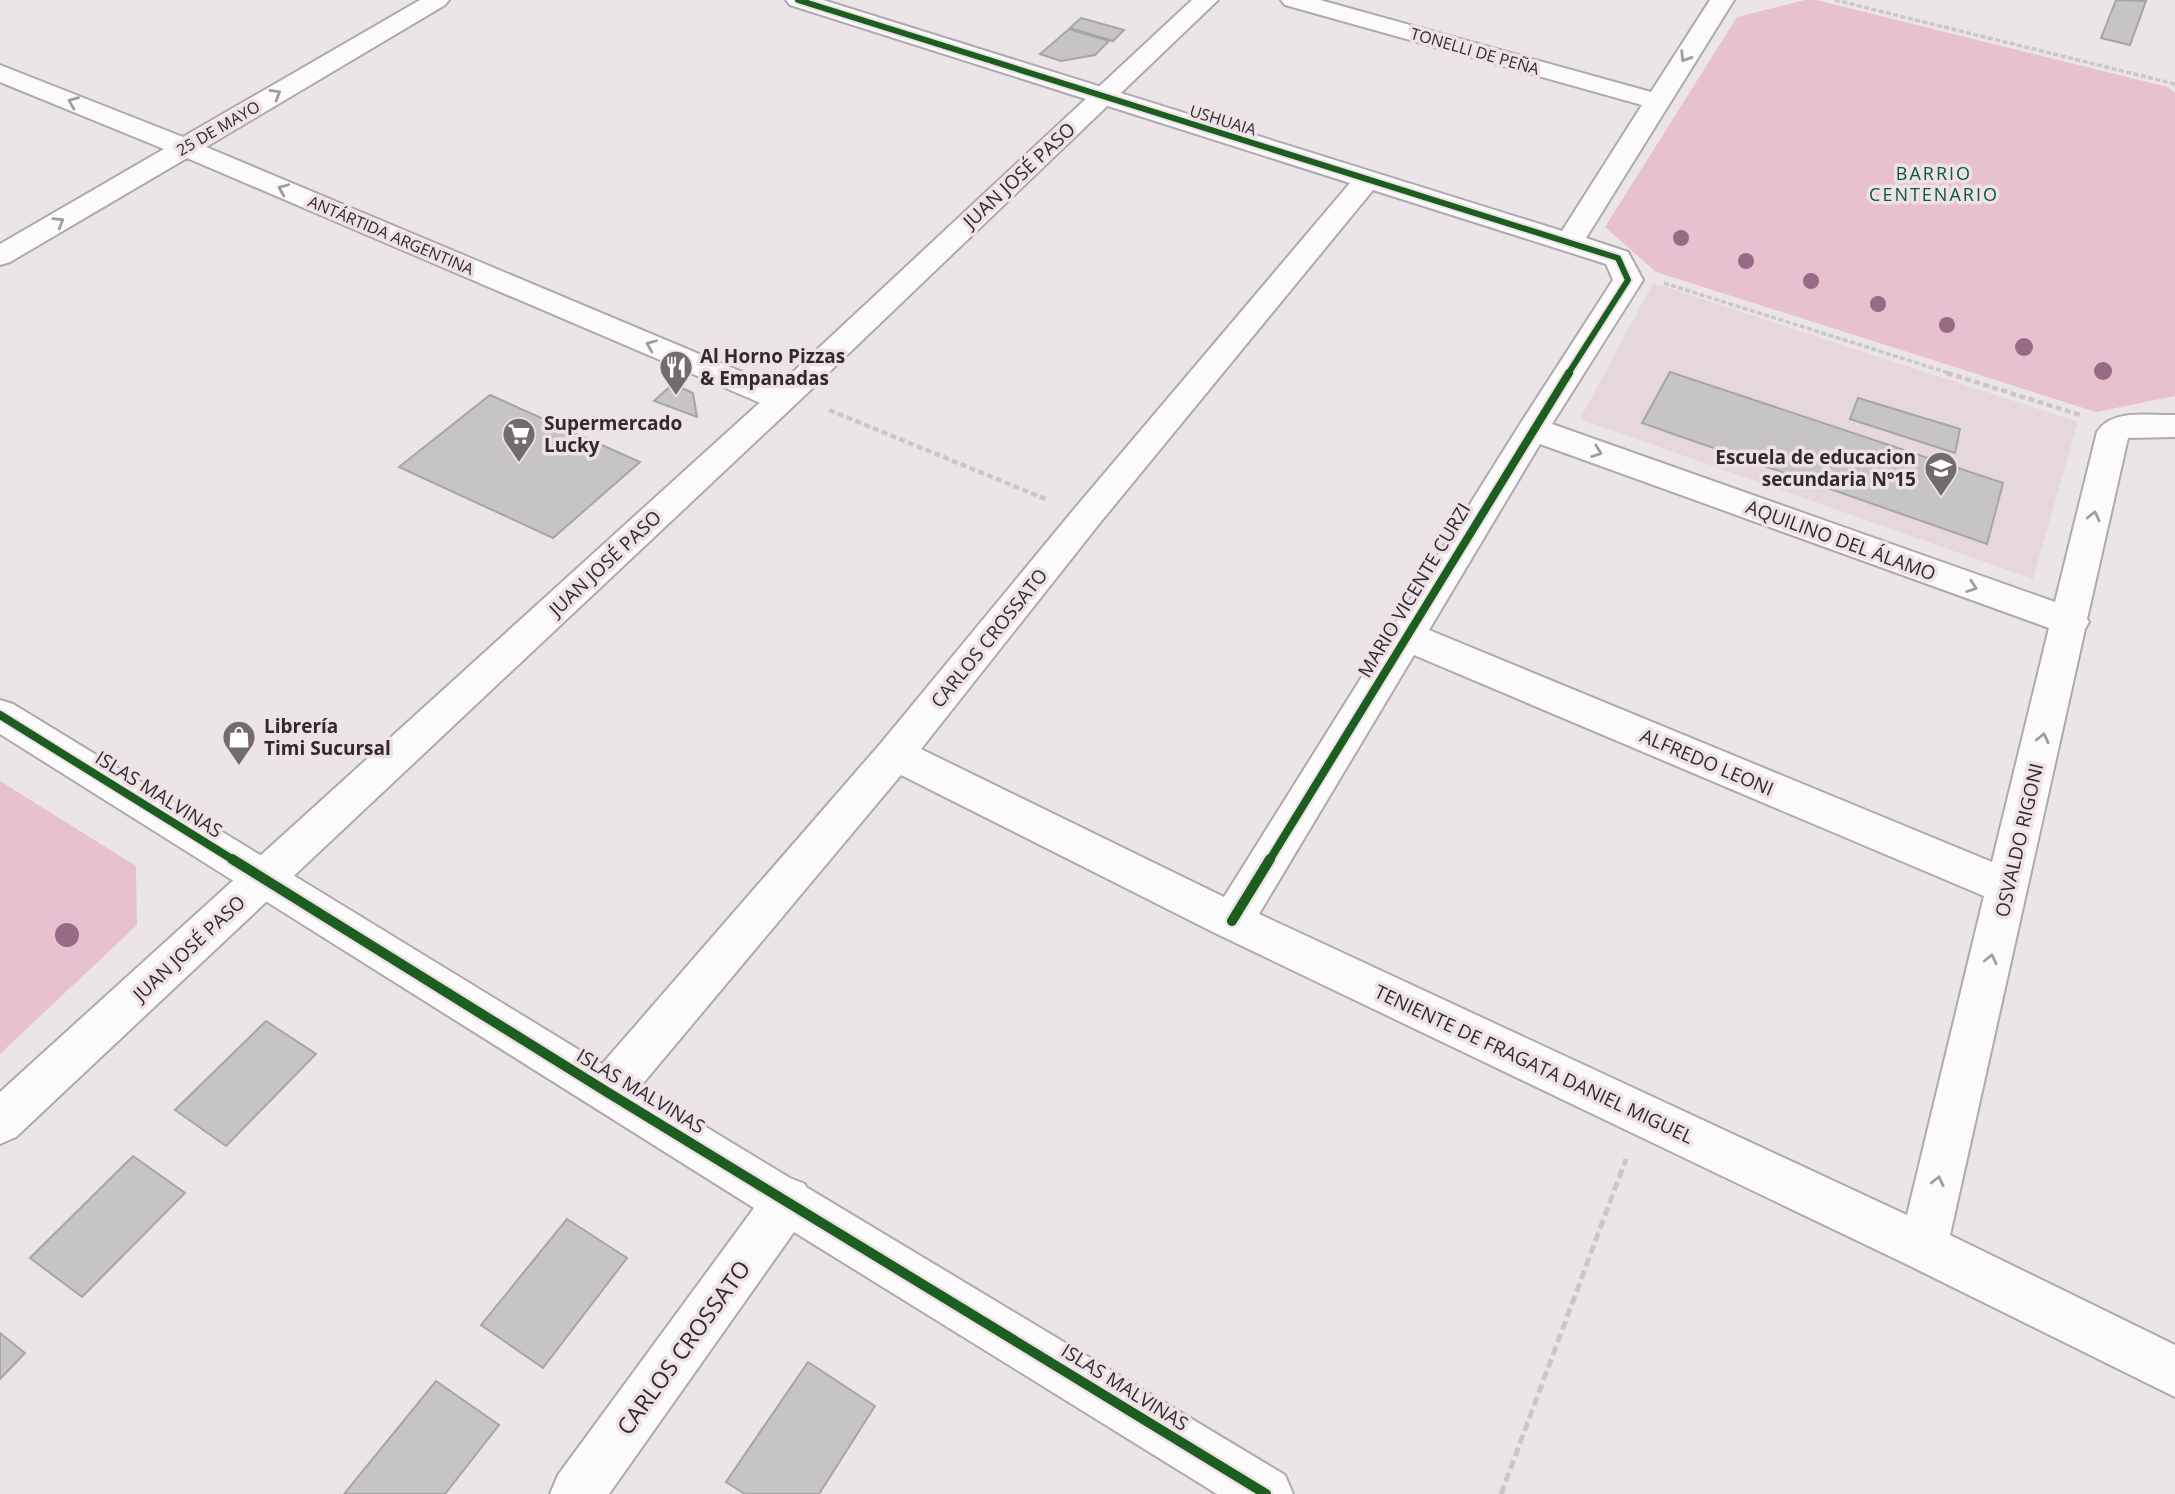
<svg xmlns="http://www.w3.org/2000/svg" width="2175" height="1494" viewBox="0 0 2175 1494" font-family="'Open Sans',sans-serif">
<style>
.built{fill:#e5d7dd}
.green{fill:#e8c1d1}
.building{fill:#c6c5c4;stroke:#a6a5a5;stroke-width:2}
.lines{fill:none;stroke-linecap:round;stroke-linejoin:round}
.street-casing{stroke:#aea9ac;stroke-width:4}
.secondary-casing{stroke:#aea9ac;stroke-width:4}
.path-far2{stroke:#cac7c8;stroke-width:3.5;stroke-dasharray:5 2.5;stroke-linecap:butt}
.path-far1{stroke:#cac7c8;stroke-width:4.5;stroke-dasharray:6 3.5;stroke-linecap:butt}
.path{stroke:#cac7c8;stroke-width:5;stroke-dasharray:9 4.5;stroke-linecap:butt}
.street{fill:#fcfbfc;fill-rule:evenodd}
.secondary{fill:#fcfbfc;fill-rule:evenodd}
.cycleway-far2-casing{stroke:#efe2e7;stroke-width:10}
.cycleway-far1-casing{stroke:#efe2e7;stroke-width:12}
.cycleway-casing{stroke:#efe2e7;stroke-width:15}
.cycleway-far2{stroke:#1b5e20;stroke-width:6}
.cycleway-far1{stroke:#1b5e20;stroke-width:8}
.cycleway{stroke:#1b5e20;stroke-width:10}
.tree{fill:#966b83}
.oneway{stroke:#a09d9f}
.labels{text-anchor:middle;dominant-baseline:central;stroke-width:7;stroke-linejoin:round;paint-order:stroke}
.far-street-label{font-size:16px;fill:#302b2d;stroke:#efe2e7}
.far-neighbourhood-label{font-size:18px;letter-spacing:2px;fill:#065b33;stroke:#efe2e7}
.street-label{font-size:19px;fill:#302b2d;stroke:#efe2e7}
.poi-label{font-size:19px;font-weight:bold;fill:#302b2d;stroke:#efe2e7;text-anchor:start}
.near-street-label{font-size:23px;fill:#302b2d;stroke:#efe2e7}
</style>
<rect width="100%" height="100%" fill="#ece5e8"/>
<path class="built" d="M1653,283L2078,422L2033,579L1580,419Z"/>
<path class="green" d="M1805,0H1816L2168,87L2175,93V396L2096,412L1656,272L1605,227L1737,17Z
M0,781L136,866L137,925L0,1054Z"/>
<path class="building" d="M2116,0L2146,1L2130,45L2101,38Z
M1081,18L1124,30L1113,41L1070,28Z
M1069,29L1109,41L1095,55L1061,61L1040,54Z
M1670,372L2003,483L1987,544L1642,423Z
M673,384L693,393L697,417L654,401Z
M490,395L640,462L553,538L399,467Z
M1858,398L1960,429L1955,453L1850,419Z
M266,1021L316,1054L226,1146L175,1110Z
M133,1156L185,1193L82,1297L30,1258Z
M567,1219L627,1258L543,1368L481,1325Z
M0,1333L25,1353L0,1379Z
M808,1362L875,1406L819,1494H745L726,1482Z
M436,1381L499,1425L445,1494H344Z"/>
<g class="lines">
<defs>
<path id="street" d="M420,0H449L445,5L206,147L792,393L797,400L792,407L781,410L770,407L187,158L10,262L0,265V244L164,149L0,82V65L183,137Z
M786,0H823L1562,231L1642,105L1285,5L1281,0H1320L1651,92L1710,0H1734L1586,238L1628,252L1643,280L1552,424L2055,602L2097,432C2112,408 2150,416 2175,415V437L2128,438L2087,619L2089,622L2085,629L1950,1235L2175,1345V1397L1906,1264L1217,934L901,775L640,1087L790,1178L805,1184L806,1187L1285,1475L1293,1494H1217L794,1232L609,1494H550L558,1475L754,1208L0,734V700L13,704L602,1064L881,743L1075,508L1350,183L790,5ZM1373,190L1606,264L1613,280L1522,421L1224,897L921,749L1099,524ZM1540,444L2049,628L1992,862L1429,630ZM1414,655L1984,896L1907,1215L1259,914Z"/>
<path id="secondary" d="M1192,0H1218L800,400L16,1137L0,1144V1092L778,386Z"/>
</defs>
<use href="#street" class="street-casing"/>
<use href="#secondary" class="secondary-casing"/>
<path class="path-far2" d="M1835,0L2175,84
M1664,283L1952,374"/>
<path class="path-far1" d="M1947,373L2080,415
M829,410L1048,500"/>
<path class="path" d="M1501,1494L1626,1159"/>
<use href="#street" class="street"/>
<use href="#secondary" class="secondary"/>
<defs>
<path id="cycleway-far2" d="M798,0L1618,258L1628,280L1568,374"/>
<path id="cycleway-far1" d="M0,715L235,861
M1269,861L1569,373"/>
<path id="cycleway" d="M232,859L607,1092L1266,1494
M1232,921L1270,859"/>
</defs>
<use href="#cycleway-far2" class="cycleway-far2-casing"/>
<use href="#cycleway-far1" class="cycleway-far1-casing"/>
<use href="#cycleway" class="cycleway-casing"/>
<use href="#cycleway-far2" class="cycleway-far2"/>
<use href="#cycleway-far1" class="cycleway-far1"/>
<use href="#cycleway" class="cycleway"/>
</g>
<g class="tree">
<circle cx="1681" cy="238" r="8"/>
<circle cx="1746" cy="261" r="8"/>
<circle cx="1811" cy="281" r="8"/>
<circle cx="1878" cy="304" r="8"/>
<circle cx="1947" cy="325" r="8"/>
<circle cx="2024" cy="347" r="9"/>
<circle cx="2103" cy="371" r="9"/>
<circle cx="67" cy="935" r="12"/>
</g>
<defs><path id="oneway-chevron" d="M-2-3.5L2.5 0L-2 3.5" fill="none" stroke-width="1.6" stroke-linecap="round" stroke-linejoin="round" transform="scale(1.75)"/></defs>
<g class="oneway">
<use href="#oneway-chevron" transform="translate(1685 57) rotate(123)"/>
<use href="#oneway-chevron" transform="translate(276 94) rotate(-30)"/>
<use href="#oneway-chevron" transform="translate(73 102) rotate(-158)"/>
<use href="#oneway-chevron" transform="translate(283 189) rotate(-157)"/>
<use href="#oneway-chevron" transform="translate(59 222) rotate(-31)"/>
<use href="#oneway-chevron" transform="translate(651 345) rotate(-157)"/>
<use href="#oneway-chevron" transform="translate(1597 452) rotate(20)"/>
<use href="#oneway-chevron" transform="translate(2094 516) rotate(-77)"/>
<use href="#oneway-chevron" transform="translate(1972 587) rotate(20)"/>
<use href="#oneway-chevron" transform="translate(2043 738) rotate(-77)"/>
<use href="#oneway-chevron" transform="translate(1991 959) rotate(-77)"/>
<use href="#oneway-chevron" transform="translate(1938 1181) rotate(-77)"/>
</g>
<defs>
<symbol id="restaurant-pin" viewBox="-11 -11 22 30"><path d="M0 17L-7.5 6A9.5 9.5 0 1 1 7.5 6Z" fill="#726c6e" stroke="#efe2e7"/><path d="M-5-6h1v4h1v-4h1v4h1v-4h1v5L-1.5 .5V6h-2V.5L-5-1ZM5-6V6H3V1.5H1.5Q1.5-4 5-6Z" fill="#fff"/></symbol>
<symbol id="supermarket-pin" viewBox="-11 -11 22 30"><path d="M0 17L-7.5 6A9.5 9.5 0 1 1 7.5 6Z" fill="#726c6e" stroke="#efe2e7"/><path d="M-6-5.5h2.5l.6 2H6L4.5 2H-2.5L-4.4-4H-6ZM-1.5 3.2a1.3 1.3 0 1 0 .1 0ZM3 3.2a1.3 1.3 0 1 0 .1 0Z" fill="#fff"/></symbol>
<symbol id="school-pin" viewBox="-11 -11 22 30"><path d="M0 17L-7.5 6A9.5 9.5 0 1 1 7.5 6Z" fill="#726c6e" stroke="#efe2e7"/><path d="M0-5L7-2L0 1L-7-2ZM-4 1L0 2.5L4 1V4Q0 6-4 4Z" fill="#fff"/></symbol>
<symbol id="shop-pin" viewBox="-11 -11 22 30"><path d="M0 17L-7.5 6A9.5 9.5 0 1 1 7.5 6Z" fill="#726c6e" stroke="#efe2e7"/><path d="M-5-2.5h2.3a2.7 3.5 0 0 1 5.4 0H5L5.5 6h-11ZM-1.5-2.5h3a1.5 2.3 0 0 0-3 0Z" fill="#fff"/></symbol>
</defs>
<g fill-rule="evenodd">
<use href="#restaurant-pin" x="657" y="348" width="38" height="52"/>
<use href="#supermarket-pin" x="500" y="415" width="38" height="52"/>
<use href="#school-pin" x="1922" y="449" width="38" height="52"/>
<use href="#shop-pin" x="220" y="718" width="38" height="52"/>
</g>
<g class="labels">
<g class="far-street-label">
<text transform="translate(1475 51) rotate(16)">TONELLI DE PEÑA</text>
<text transform="translate(1223 120) rotate(17)">USHUAIA</text>
<text transform="translate(218 128) rotate(-30)">25 DE MAYO</text>
<text transform="translate(391 235) rotate(23)">ANTÁRTIDA ARGENTINA</text>
</g>
<g class="far-neighbourhood-label">
<text x="1934" y="173">BARRIO<tspan x="1934" dy="21">CENTENARIO</tspan></text>
</g>
<g class="street-label">
<text transform="translate(1019 175) rotate(-43)">JUAN JOSÉ PASO</text>
<text transform="translate(1841 540) rotate(20)">AQUILINO DEL ÁLAMO</text>
<text transform="translate(605 563) rotate(-43)">JUAN JOSÉ PASO</text>
<text transform="translate(1414 590) rotate(-59)">MARIO VICENTE CURZI</text>
<text transform="translate(989 638) rotate(-51)">CARLOS CROSSATO</text>
<text transform="translate(1707 762) rotate(23)">ALFREDO LEONI</text>
<text transform="translate(159 794) rotate(32)">ISLAS MALVINAS</text>
<text transform="translate(2019 840) rotate(-77)">OSVALDO RIGONI</text>
<text transform="translate(189 948) rotate(-43)">JUAN JOSÉ PASO</text>
<text transform="translate(1534 1064) rotate(25)">TENIENTE DE FRAGATA DANIEL MIGUEL</text>
<text transform="translate(641 1091) rotate(31)">ISLAS MALVINAS</text>
<text transform="translate(1125 1387) rotate(32)">ISLAS MALVINAS</text>
</g>
<g class="poi-label">
<text x="700" y="356">Al Horno Pizzas<tspan x="700" dy="22">&amp; Empanadas</tspan></text>
<text x="544" y="423">Supermercado<tspan x="544" dy="22">Lucky</tspan></text>
<text x="1916" y="457" text-anchor="end">Escuela de educacion<tspan x="1916" dy="22">secundaria Nº15</tspan></text>
<text x="264" y="726">Librería<tspan x="264" dy="22">Timi Sucursal</tspan></text>
</g>
<g class="near-street-label">
<text transform="translate(683 1347) rotate(-54)">CARLOS CROSSATO</text>
</g>
</g>
</svg>
